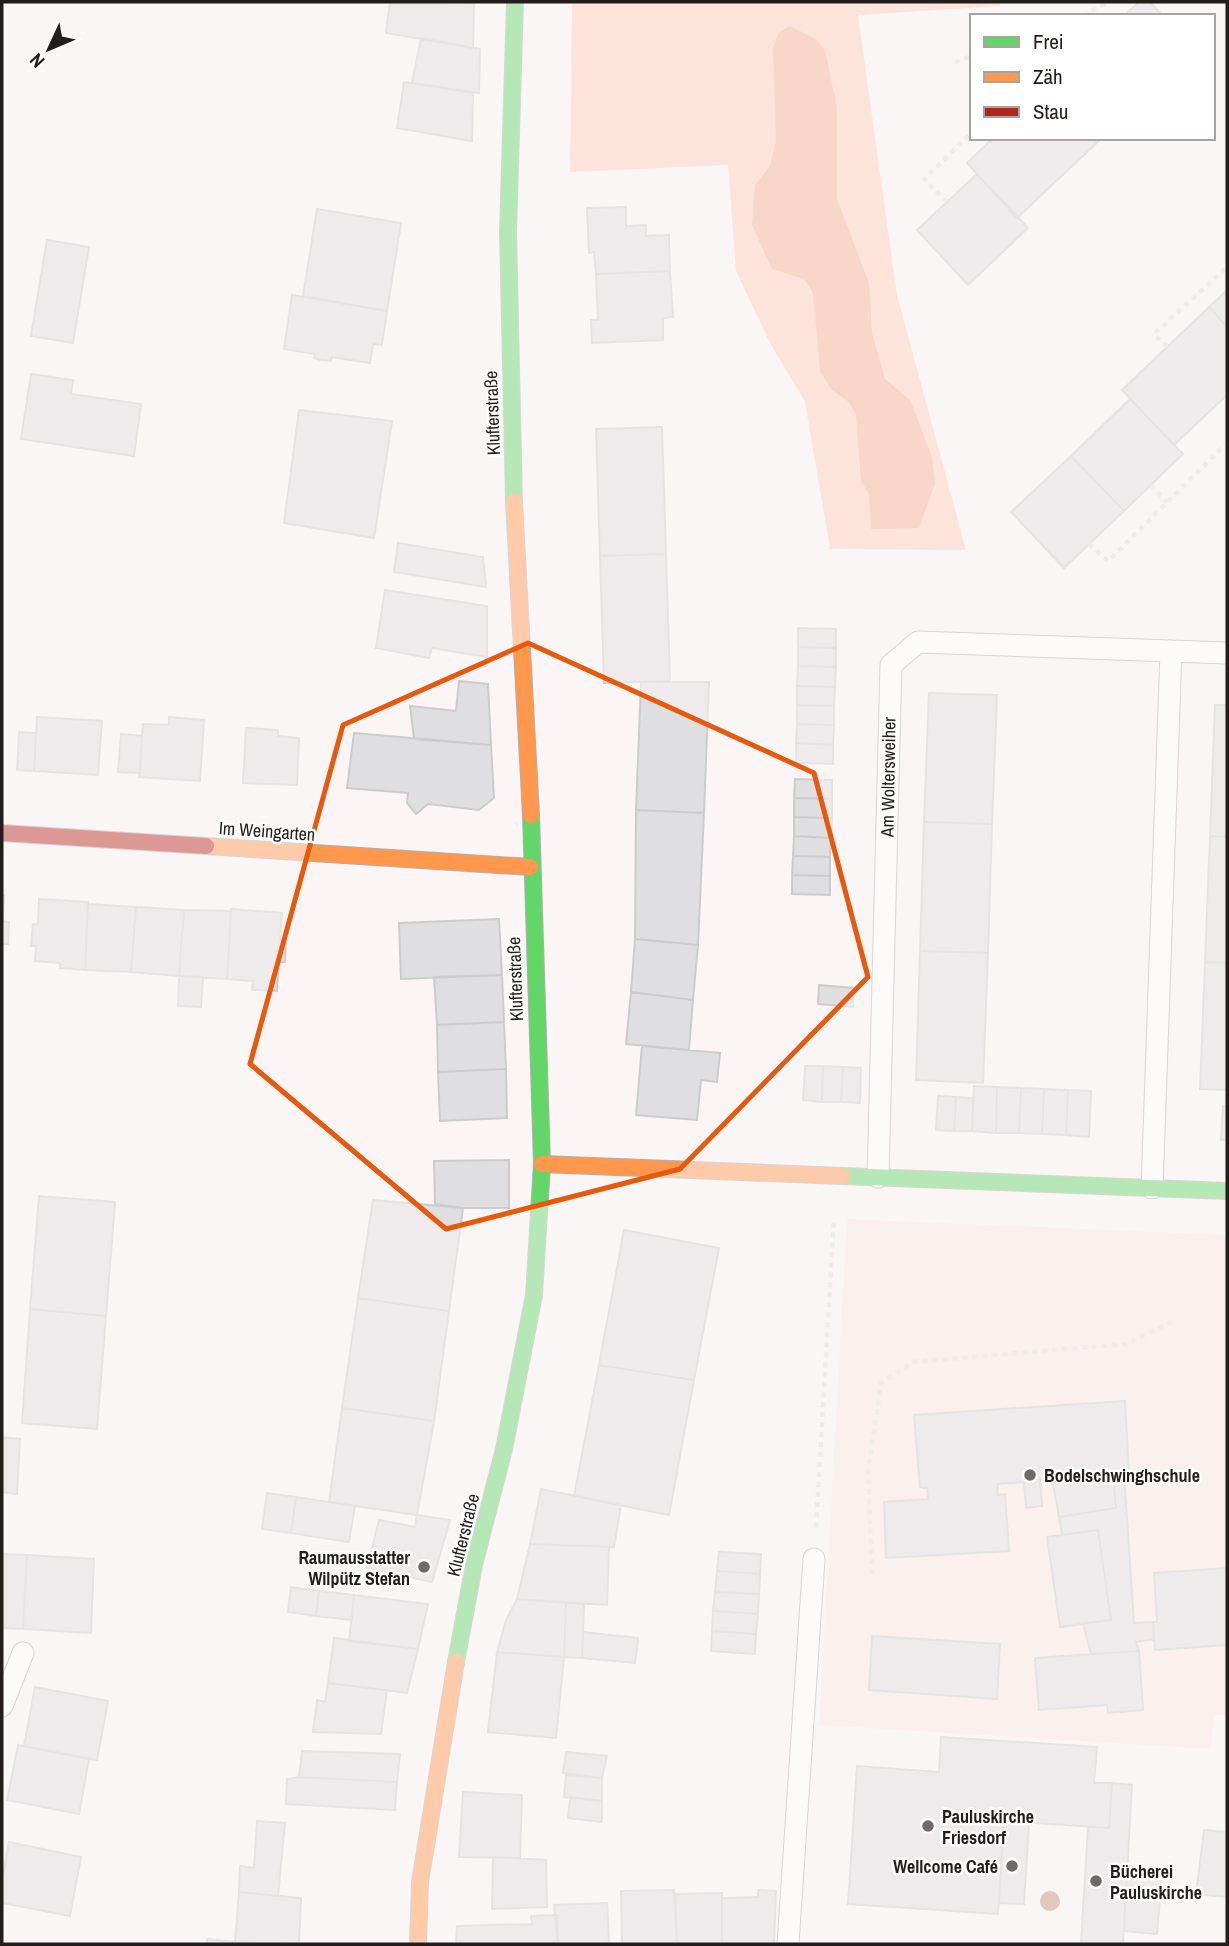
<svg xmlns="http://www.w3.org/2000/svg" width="1229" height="1946" viewBox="0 0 1229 1946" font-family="'Archivo Narrow',sans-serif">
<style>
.built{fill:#f8e9e4}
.green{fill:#fccebb}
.water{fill:#f3af92}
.building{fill:#dfdee0;stroke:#cdcccd;stroke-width:2}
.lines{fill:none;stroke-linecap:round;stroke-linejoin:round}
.lane-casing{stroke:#b2aead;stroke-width:23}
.fast-casing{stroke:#b2aead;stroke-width:18}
.slow-casing{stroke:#b2aead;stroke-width:18}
.jam-casing{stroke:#b2aead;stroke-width:18}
.path{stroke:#e1dfde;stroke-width:4.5;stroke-dasharray:5 5;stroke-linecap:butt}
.lane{stroke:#fefefe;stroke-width:21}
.fast{stroke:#63d668;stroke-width:16}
.slow{stroke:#ff974d;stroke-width:16}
.jam{stroke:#b3261e;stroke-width:16}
.tree{fill:#c08f75}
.marked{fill:none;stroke:#e8590c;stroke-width:5;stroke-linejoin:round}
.poi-dot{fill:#6f6a68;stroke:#fff;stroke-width:2.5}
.labels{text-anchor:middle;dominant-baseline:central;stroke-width:5;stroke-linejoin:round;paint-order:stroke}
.street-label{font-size:18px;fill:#231e1c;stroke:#fff}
.poi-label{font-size:18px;font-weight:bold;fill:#231e1c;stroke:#fff;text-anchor:start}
</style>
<rect width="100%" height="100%" fill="#fbf6f5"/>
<path class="built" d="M847,1219L1227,1235V1715H1214L1211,1749L819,1725Z"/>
<path class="green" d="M572,2H1000V6L858,15L897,295L966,550L830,549L805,402L770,343L736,271L728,165L570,172Z"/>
<path class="water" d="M790,26L816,39L825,51L837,107V199L869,283L872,333L885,379L910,400L932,457L935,484L919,528L871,529L869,495L861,480L856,415L849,402L831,389L820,371L813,293L804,279L772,269L752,225L755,185L770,166L776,141L773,48L779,32Z"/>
<path class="building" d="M390,2L474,3L473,48L386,33Z
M1139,2H1150L1163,16H1124Z
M421,38L480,49L479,93L412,83Z
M404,82L473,93L472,141L397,128Z
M993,138H1102L1017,218L967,163Z
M977,174L1028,228L968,285L917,230Z
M626,207V226L646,225V236L669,235L670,271L596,274L594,252L589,253L587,208Z
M317,209L401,223L387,311L303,296Z
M47,240L89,247L73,343L31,336Z
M670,271L673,317L663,318V340L592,343L591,320H598L596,274Z
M1227,290V327L1209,307Z
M292,295L387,311L382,345L373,344L370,363L332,357L331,361L321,360L314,358L315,354L284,349Z
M1209,307L1227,327V395L1174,445L1122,390Z
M31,374L73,380L71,394L141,404L134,456L21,439Z
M1130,399L1183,454L1124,511L1071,456Z
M299,410L392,421L374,538L284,523Z
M662,427L666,554L600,556L596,429Z
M1071,456L1124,511L1064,568L1011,512Z
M398,543L483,557L486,587L394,572Z
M666,554L670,681L604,683L600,556Z
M385,590L487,606V657L432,648L429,658L376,648Z
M798,628L836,629V648L798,647Z
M798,647L836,648V667L798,666Z
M798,666L836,667L835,687L797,686Z
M459,681L488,684L491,745L414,739L410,706L456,711Z
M641,682H709L704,813L636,810Z
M797,686L835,687L834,706L797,705Z
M929,693L997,695L992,824L924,822Z
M797,705L834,706V725L797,724Z
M1215,705H1227V837L1210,836Z
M37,717L102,721L98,775L34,771Z
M169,717L204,720L200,781L139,777L143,724L169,725Z
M797,724L834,725L833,745L796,743Z
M246,728L278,730V736L299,738L297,785L243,783Z
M19,732L36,733L34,771L17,770Z
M354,733L491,745L494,798L479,810L428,804L416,814L407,803L408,793L347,788Z
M121,734L142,736L140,773L118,772Z
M796,743L833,745V764L796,763Z
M795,779L832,780V799L794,798Z
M794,798L832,799V818L794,817Z
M636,810L704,813L698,945L635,939Z
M794,817L832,818L831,838L794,836Z
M924,822L992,824L988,953L920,951Z
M794,836L831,838L830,857L793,856Z
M1210,836L1227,837V963L1205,962Z
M793,856L830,857V876L792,875Z
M792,875L830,876V895L792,894Z
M2,895H4L3,921L9,922L8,944H2Z
M39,899L88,902L85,970L60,968V963L35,961L36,946H31L33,924H38Z
M88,904L136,907L131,972L85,970Z
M136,907L184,910L179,976L131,972Z
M231,909L282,913L280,939H286L285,962H279L277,991L252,990L253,981L227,979Z
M184,910L231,911L227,979L179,976Z
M499,919L502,975L401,979L399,923Z
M635,939L698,945L693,1000L631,992Z
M920,951L988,953L983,1083L916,1080Z
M1205,962L1227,963V1090L1200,1089Z
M502,975L504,1022L437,1025L434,977Z
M179,976L203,977L201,1007L178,1006Z
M819,985L854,988L853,1007L818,1004Z
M631,992L693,1000L689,1050L626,1044Z
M504,1022L506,1069L438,1072L437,1025Z
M642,1046L720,1053L717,1082L701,1080L697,1120L636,1115Z
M805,1066H823L822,1102L803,1100Z
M823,1066L843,1067L841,1102H822Z
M843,1067L861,1068L860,1103L841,1102Z
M506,1069L507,1118L440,1121L438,1072Z
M974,1086L997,1087L996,1133L972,1131Z
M997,1087L1021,1088L1019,1133H996Z
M1021,1088L1044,1089L1042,1134L1019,1133Z
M1044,1089L1068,1090L1066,1135L1042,1134Z
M1068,1090L1091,1091L1089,1137L1066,1135Z
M938,1096L956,1097L954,1131L936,1130Z
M956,1097L973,1098L972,1131H954Z
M1223,1106H1227V1140H1221Z
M509,1160V1208H463L435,1204L434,1161Z
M39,1196L115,1202L106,1316L30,1309Z
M373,1200L463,1208L449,1311L358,1298Z
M624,1230L719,1248L694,1380L599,1365Z
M358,1298L449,1311L434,1421L342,1408Z
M30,1309L106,1316L97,1429L22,1423Z
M599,1365L694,1380L669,1515L574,1496Z
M1125,1401L1129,1474L1113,1475L1116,1508L1059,1517L1052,1478L1040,1480L1042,1506L1026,1508L1024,1482L998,1484L997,1495L1005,1494L1009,1551L886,1558L884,1502L928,1499L927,1488L920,1487L914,1415Z
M342,1408L434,1421L417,1515L329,1502Z
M2,1437L20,1439L17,1494L2,1492Z
M1124,1474L1134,1623L1153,1622L1154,1639L1136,1642L1139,1651L1091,1654L1083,1623L1111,1620L1098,1530L1062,1535L1059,1517L1116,1508L1113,1475Z
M541,1489L621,1505L614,1547L530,1544Z
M267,1493L296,1497L291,1533L262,1529Z
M296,1497L355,1506L349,1542L291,1533Z
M417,1515L450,1520L432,1582L367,1568L379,1520L415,1527Z
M1098,1530L1111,1620L1060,1627L1047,1537Z
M530,1544L609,1547L607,1605L517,1599Z
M719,1552L761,1554L760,1574L717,1571Z
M2,1554L27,1555L23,1629L2,1628Z
M27,1555L94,1559L91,1633L23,1629Z
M1227,1568V1645L1155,1650L1153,1622H1157L1154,1573Z
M717,1571L760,1574L759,1594L715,1592Z
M291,1587L319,1591L316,1616L288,1612Z
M319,1591L354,1595L352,1620L316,1616Z
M715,1592L759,1594L758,1614L713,1611Z
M354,1595L428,1604L418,1649L349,1641Z
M517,1599L566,1603L564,1657L497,1652L506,1620Z
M566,1603L584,1604L582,1658L564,1657Z
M713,1611L758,1614L756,1634L712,1631Z
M712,1631L756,1634L755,1654L711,1651Z
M583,1632L638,1638L635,1663L582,1658Z
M872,1636L1000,1644L997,1699L869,1690Z
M334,1638L418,1649L407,1693L328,1683Z
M1139,1651L1143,1710L1108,1713L1107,1705L1039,1710L1035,1658Z
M497,1652L564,1657L556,1738L488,1732Z
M328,1683L387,1690L381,1734L313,1732L317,1700L325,1702Z
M35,1687L108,1701L97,1760L24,1746Z
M941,1737L1097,1747L1094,1783H1112L1109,1828L1004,1821L998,1914L848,1904L857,1766L939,1772Z
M18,1745L89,1759L79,1814L7,1800Z
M302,1751L400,1754L397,1782L299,1777Z
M566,1752L607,1756L602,1778L563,1773Z
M566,1775L602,1778V1801L564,1797Z
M299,1777L397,1782L395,1810L286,1804L287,1779Z
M1112,1783L1132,1785L1123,1944H1081L1088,1827L1109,1828Z
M463,1792L522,1795L520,1858L459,1857Z
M570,1797L602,1801V1822L568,1818Z
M257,1821L285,1823L278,1896L239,1892L240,1866L254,1868Z
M1004,1821L1029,1823L1024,1904L999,1903Z
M1204,1830L1227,1832V1897L1196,1894Z
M9,1842L81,1857L70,1916L2,1903V1881Z
M493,1857L546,1860L547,1907L492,1909Z
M1127,1873L1162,1874L1157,1934L1124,1931Z
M674,1890L677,1944H622L621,1891Z
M758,1890L776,1891L774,1944H722V1898L758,1897Z
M239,1892L301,1898L299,1944L235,1942Z
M722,1893V1944H677L675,1894Z
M607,1903L609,1944H558L554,1905Z
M557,1915L558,1944H456L457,1926L532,1924L531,1916Z
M207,1939L235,1942L254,1944H207Z"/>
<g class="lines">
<defs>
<path id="lane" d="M878,1177L891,665L918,642L1227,653
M1152,1188L1171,651
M2,1706L23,1653
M788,1944L814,1559"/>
<path id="fast" d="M514,502L508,232L515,2
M842,1176L1227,1191
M456,1662L474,1565L504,1449L534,1295L542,1164L531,815"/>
<path id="slow" d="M514,502L531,815
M206,846L530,867
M542,1164L842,1176
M418,1944L420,1882L456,1662"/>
<path id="jam" d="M2,833L206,846"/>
</defs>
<use href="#lane" class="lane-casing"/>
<use href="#fast" class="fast-casing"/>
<use href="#slow" class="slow-casing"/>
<use href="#jam" class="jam-casing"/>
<path class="path" d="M1083,16L1106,3
M955,62L972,56
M947,202L924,179L972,132
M1167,347L1154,334L1227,267
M1151,485L1167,502
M1089,544L1108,561L1227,443
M816,1527L834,1218
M872,1574L868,1472L881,1383L913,1362L1126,1344L1171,1322"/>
<use href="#lane" class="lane"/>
<use href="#fast" class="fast"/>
<use href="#slow" class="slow"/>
<use href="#jam" class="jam"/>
</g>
<circle class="tree" cx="1050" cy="1901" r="10"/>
<path d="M0 0H1229V1946H0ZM528,643L814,773L868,977L680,1169L446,1229L250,1064L343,725Z" fill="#fbf6f5" fill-opacity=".55" fill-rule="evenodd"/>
<path class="marked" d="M528,643L814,773L868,977L680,1169L446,1229L250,1064L343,725Z"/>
<g class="poi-dot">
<circle cx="1030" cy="1475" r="7"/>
<circle cx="424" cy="1567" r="7"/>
<circle cx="928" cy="1826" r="7"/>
<circle cx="1012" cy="1866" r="7"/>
<circle cx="1096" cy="1881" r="7"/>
</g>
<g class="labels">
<g class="street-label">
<text transform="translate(492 413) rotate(-92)">Klufterstraße</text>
<text transform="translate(888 777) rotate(-89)">Am Woltersweiher</text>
<text transform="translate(267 831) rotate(4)">Im Weingarten</text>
<text transform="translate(515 979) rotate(-92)">Klufterstraße</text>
<text transform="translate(463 1535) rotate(-76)">Klufterstraße</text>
</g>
<g class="poi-label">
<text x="1044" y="1475">Bodelschwinghschule</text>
<text x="410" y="1557" text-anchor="end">Raumausstatter<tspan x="410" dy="21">Wilpütz Stefan</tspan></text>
<text x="942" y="1816">Pauluskirche<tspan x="942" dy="21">Friesdorf</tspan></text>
<text x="998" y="1866" text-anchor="end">Wellcome Café</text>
<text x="1110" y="1871">Bücherei<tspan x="1110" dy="21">Pauluskirche</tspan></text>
</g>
</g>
<rect width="1229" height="1946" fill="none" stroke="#231e1c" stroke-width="7"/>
<rect x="970" y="14" width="245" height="126" fill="#ffffff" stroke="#a7a5a4" stroke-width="2"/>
<rect x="984" y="37" width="35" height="10" fill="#63d668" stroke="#a7a5a4" stroke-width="2"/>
<text x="1033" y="49" font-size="21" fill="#231e1c">Frei</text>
<rect x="984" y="72" width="35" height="10" fill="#ff974d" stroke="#a7a5a4" stroke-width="2"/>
<text x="1033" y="84" font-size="21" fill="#231e1c">Zäh</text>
<rect x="984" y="107" width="35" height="10" fill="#b3261e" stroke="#a7a5a4" stroke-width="2"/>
<text x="1033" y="119" font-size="21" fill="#231e1c">Stau</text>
<g transform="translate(49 49) rotate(226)" stroke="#ffffff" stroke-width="5" paint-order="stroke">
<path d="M0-5L12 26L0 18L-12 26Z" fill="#231e1c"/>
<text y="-10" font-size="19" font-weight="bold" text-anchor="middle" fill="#231e1c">N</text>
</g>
</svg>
